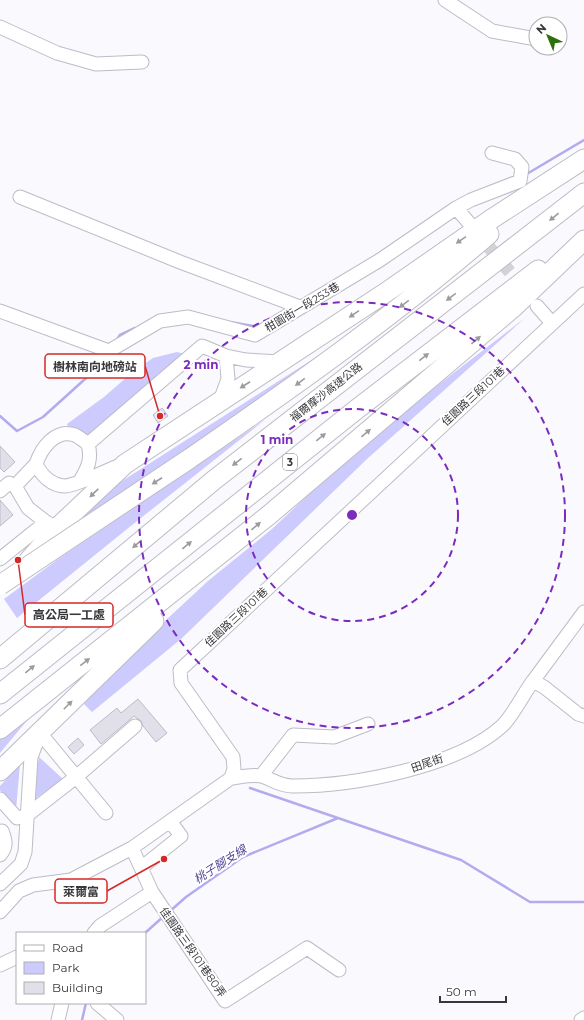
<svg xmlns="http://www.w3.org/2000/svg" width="584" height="1020" viewBox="0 0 584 1020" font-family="Montserrat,'Noto Sans TC',sans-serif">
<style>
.green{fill:#cdcafe}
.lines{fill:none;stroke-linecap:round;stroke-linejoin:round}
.stream{stroke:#b2acee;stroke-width:2.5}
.building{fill:#e0dfea;stroke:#bcbcc6}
.minor-tunnel{stroke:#d2d2d7;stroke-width:13;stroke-dasharray:13 6;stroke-linecap:butt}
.minor-casing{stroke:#bcbcc6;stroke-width:15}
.highway-casing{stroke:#bcbcc6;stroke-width:21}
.minor{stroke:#fff;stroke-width:13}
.highway{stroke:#fff;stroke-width:19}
.highway-bridge-casing{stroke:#bcbcc6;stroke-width:21;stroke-linecap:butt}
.highway-bridge{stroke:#fff;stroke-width:19}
.oneway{fill:#9c9c9e}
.ring{fill:none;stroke:#7b2cbf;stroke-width:2;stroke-dasharray:7 5}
.labels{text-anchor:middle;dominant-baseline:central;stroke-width:4;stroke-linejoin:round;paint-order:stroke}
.shield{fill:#fff;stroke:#747476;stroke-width:1}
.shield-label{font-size:10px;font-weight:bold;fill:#38383c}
.street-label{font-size:11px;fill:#38383c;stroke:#fff}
.water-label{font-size:12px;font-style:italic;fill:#554897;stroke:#fff}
.centre{fill:#7b2cbf;stroke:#fff;stroke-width:2}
.ring-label{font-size:12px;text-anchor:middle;font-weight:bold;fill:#7b2cbf;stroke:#fff;stroke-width:4;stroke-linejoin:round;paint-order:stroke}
.leader{fill:none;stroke:#d62828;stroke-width:1.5}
.callout-dot{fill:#d62828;stroke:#fff;stroke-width:1.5}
.callout{fill:#fff;stroke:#d62828;stroke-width:1.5}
.callout-label{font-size:12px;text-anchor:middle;font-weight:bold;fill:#38383c}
</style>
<rect width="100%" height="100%" fill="#f9f9fe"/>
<path class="green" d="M525,318L367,459L181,639L92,712L84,704L123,660L208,581L272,529L323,481L390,422Z
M332,347L279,391L55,541L97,497Z
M177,352L188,355L88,438L70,432L67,424L104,397L135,370L153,358Z
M266,419L127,529L17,618L4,599L61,557Z
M30,717L0,753V739Z
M39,757L63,779L32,801Z
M20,764L16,810L0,790V786Z"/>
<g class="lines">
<path class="stream" d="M525,175L584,140
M230,322L258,327
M116,341L120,335L135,328
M0,416L17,431L43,417L95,370L106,354
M250,788L461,860L530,902H584
M169,912L186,897L243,857L338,818
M145,933L164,916
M82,1020L86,1003"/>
</g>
<path class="building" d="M162,408L168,416L158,423L153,415Z
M0,446L15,462L4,472L0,468Z
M0,500L13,515L0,526Z
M138,699L167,733L156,742L143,726L141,721L134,716L101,744L90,730L117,708L121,713Z
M78,738L84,745L74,754L68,747Z"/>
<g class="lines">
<path class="minor-tunnel" d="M477,233L525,290"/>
<defs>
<path id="minor" d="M445,0L492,31L536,39
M0,27L57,53L96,64L142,62
M20,197L180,262L300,307
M456,208L470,224
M537,306L552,323
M0,311L109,351L160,321L188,317L255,335L380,260L456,208L471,200L520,181L522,167L515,159L492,153
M220,401L228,379L226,356
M118,466C106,471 77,485 65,486C52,486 41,475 36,464C41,449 55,428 75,435C79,437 84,441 88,444L202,346L226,356L246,360L280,362
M80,481C88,468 92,459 88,444
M15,486L28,508L46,522
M0,491L9,483L15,486L36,464
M0,559L46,522L57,528
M533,681L584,612
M40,733L106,813
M261,776L293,735L334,737L368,724
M231,778C240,777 252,774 261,776C273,779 278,786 293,786C353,786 457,767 502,726C512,717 524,693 533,681L544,687L578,714L584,716
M0,799L17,818L26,816L76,777L135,726
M0,855C7,847 6,841 2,831
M141,868L181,836L170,821
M0,884L21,864L25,852L31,757L39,736
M152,892L225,1001L307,948L339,970
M0,912L19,891L33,885L71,880L132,848L231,778L234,769L233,757L181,683L180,670L584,294
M94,933L100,926L152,892L132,848
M0,965L17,957
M97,1003L117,1020
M58,1020L62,1003
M581,1020L584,1018"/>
<path id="highway" d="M189,459C292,388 394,316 489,234
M24,566L57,528L125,464L385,293L490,220L584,159
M0,659L214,480L584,193
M0,694L357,409L538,270
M0,729L269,515L515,306L584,240
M0,771L154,621"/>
</defs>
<use href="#minor" class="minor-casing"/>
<use href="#highway" class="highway-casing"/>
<use href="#minor" class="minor"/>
<use href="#highway" class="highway"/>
<defs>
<path id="highway-bridge" d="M0,585L189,459"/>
</defs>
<use href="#highway-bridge" class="highway-bridge-casing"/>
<use href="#highway-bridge" class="highway-bridge"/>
</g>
<defs><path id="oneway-solid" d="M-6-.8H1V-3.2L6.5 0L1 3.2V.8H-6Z"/></defs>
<g class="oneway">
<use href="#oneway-solid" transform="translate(554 217) rotate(141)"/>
<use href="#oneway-solid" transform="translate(461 240) rotate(145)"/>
<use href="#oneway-solid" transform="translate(451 297) rotate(143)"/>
<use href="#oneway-solid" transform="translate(404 304) rotate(143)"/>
<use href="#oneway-solid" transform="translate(354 314) rotate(146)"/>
<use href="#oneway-solid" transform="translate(476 340) rotate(-40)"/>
<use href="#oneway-solid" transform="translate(424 357) rotate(-38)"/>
<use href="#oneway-solid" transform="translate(300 382) rotate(143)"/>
<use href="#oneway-solid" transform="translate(245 385) rotate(147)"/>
<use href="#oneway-solid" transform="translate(366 433) rotate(-40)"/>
<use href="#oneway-solid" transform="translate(321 437) rotate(-39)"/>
<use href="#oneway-solid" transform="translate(237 462) rotate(142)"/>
<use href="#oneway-solid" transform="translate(157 481) rotate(147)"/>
<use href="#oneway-solid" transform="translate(94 493) rotate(136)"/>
<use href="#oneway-solid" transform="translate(256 526) rotate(-40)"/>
<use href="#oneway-solid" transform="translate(137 544) rotate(140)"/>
<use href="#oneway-solid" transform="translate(187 545) rotate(-39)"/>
<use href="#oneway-solid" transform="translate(85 662) rotate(-38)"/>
<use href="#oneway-solid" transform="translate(30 669) rotate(-39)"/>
<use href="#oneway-solid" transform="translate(68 705) rotate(-45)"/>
</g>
<g class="ring">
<circle cx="352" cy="515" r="106"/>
<circle cx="352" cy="515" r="213"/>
</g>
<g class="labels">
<rect class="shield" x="283" y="454" width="14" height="16" rx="3"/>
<g class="shield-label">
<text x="290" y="462">3</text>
</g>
<g class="street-label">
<text transform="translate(302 307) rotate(-31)">柑園街一段253巷</text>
<text transform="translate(326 392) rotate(-38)">福爾摩沙高速公路</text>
<text transform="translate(473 396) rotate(-43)">佳園路三段101巷</text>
<text transform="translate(236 617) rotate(-43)">佳園路三段101巷</text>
<text transform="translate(427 763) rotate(-19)">田尾街</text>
<text transform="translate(193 952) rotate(55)">佳園路三段101巷80弄</text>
</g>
<g class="water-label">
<text transform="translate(220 864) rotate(-33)">桃子腳支線</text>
</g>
</g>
<circle cx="352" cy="515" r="6" class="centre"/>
<g class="ring-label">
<text x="201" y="369">2 min</text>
<text x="277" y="444">1 min</text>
</g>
<path class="leader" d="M160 416L145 366M18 560L25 615M164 859L107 891"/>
<g class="callout-dot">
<circle cx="160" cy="416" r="4"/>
<circle cx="18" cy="560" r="4"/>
<circle cx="164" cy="859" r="4"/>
</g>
<g class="callout">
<rect x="45" y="354" width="100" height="24" rx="4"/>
<rect x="25" y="603" width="88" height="24" rx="4"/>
<rect x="55" y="879" width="52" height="24" rx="4"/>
</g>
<g class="callout-label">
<text x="95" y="371">樹林南向地磅站</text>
<text x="69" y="619">高公局一工處</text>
<text x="81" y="896">萊爾富</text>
</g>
<rect x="16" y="932" width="130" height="72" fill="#ffffff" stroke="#afafb1"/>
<rect x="24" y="945" width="20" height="6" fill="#ffffff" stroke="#afafb1"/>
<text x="52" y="952" font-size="12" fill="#38383c">Road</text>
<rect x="24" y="962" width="20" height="12" fill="#cdcafe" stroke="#afafb1"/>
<text x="52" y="972" font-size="12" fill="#38383c">Park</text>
<rect x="24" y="982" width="20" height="12" fill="#e0dfea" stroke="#afafb1"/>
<text x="52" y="992" font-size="12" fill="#38383c">Building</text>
<g transform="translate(548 36) rotate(316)"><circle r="19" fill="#ffffff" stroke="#afafb1"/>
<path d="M0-3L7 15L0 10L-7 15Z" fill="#2d6f08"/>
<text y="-6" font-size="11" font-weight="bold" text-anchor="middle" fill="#38383c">N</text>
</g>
<path d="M440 996v6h66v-6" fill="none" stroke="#38383c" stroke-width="2"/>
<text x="446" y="996" font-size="12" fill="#38383c" stroke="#ffffff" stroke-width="3" paint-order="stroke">50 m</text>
</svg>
